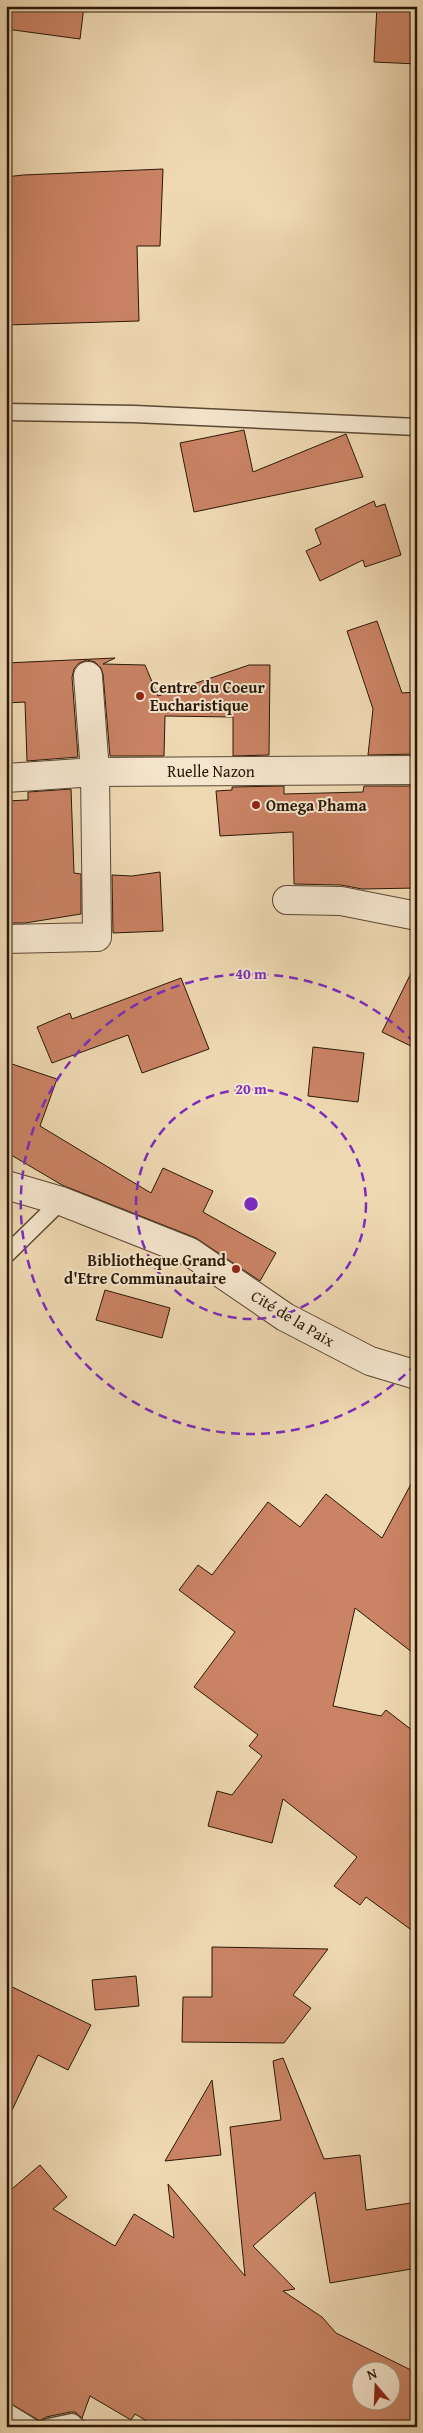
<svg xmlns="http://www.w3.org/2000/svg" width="423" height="2433" viewBox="0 0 423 2433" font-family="'Gentium Book Plus',serif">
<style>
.building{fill:#ca8365;stroke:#2a1807;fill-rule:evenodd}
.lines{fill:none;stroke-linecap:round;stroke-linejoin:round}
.service-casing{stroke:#5b4832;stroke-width:19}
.minor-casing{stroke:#5b4832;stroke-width:30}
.service{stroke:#f5e6ce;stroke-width:16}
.minor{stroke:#f5e6ce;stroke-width:28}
.ring{fill:none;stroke:#7b2cbf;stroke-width:2.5;stroke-dasharray:9 6}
.poi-dot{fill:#8f2418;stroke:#f5e6ce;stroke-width:2}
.labels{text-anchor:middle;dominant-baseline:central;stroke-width:4;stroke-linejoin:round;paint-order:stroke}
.poi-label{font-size:16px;font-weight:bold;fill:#2a1807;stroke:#f5e6ce;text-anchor:start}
.street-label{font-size:16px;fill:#2a1807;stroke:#f5e6ce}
.centre{fill:#7b2cbf;stroke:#f5e6ce;stroke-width:2.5}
.ring-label{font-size:15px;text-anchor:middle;font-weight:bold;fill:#7b2cbf;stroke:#f5e6ce;stroke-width:4;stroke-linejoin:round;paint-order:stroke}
</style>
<rect width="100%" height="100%" fill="#efd9b3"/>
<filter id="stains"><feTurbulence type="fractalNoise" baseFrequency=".004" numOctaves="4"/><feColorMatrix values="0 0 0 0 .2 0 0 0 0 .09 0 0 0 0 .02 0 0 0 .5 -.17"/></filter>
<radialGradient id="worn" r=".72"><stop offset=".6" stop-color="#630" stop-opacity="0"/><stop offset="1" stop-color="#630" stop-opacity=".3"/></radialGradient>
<path class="building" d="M6,6H84L80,39L6,29Z
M377,6H417V64L374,62Z
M163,169L160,246H137L139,321L6,325V177L23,175Z
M244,430L253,472L346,434L363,477L194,512L180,443Z
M374,501L376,507L385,504L401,555L365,567L363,560L320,581L306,551L321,544L315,529Z
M377,621L402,693L417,692V754L368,755L373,709L347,631Z
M115,658L103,664L145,665L158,696L249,665H270L269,755L233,756V717L165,716L164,756H110L103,674L101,668L95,662L87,660L79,663L74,669L72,677L78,757L27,761L25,702L6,703V663Z
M284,786V794L363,792L364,786H417V888L362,889L341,885L294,884L293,832L220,836L216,791L232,790V787Z
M71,789L74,873L81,874V914L25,923H6V801L28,800V792Z
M160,872L163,931L113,933L112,875L132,876Z
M417,961V1049L382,1032Z
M181,978L209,1049L142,1073L128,1035L52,1063L37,1027L70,1013L72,1019Z
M313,1047L364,1053L358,1102L308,1096Z
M6,1062L57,1079L40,1126L151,1193L163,1168L213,1191L203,1212L276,1253L260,1281L196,1238L62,1185L6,1152Z
M105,1290L170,1308L162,1338L96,1320Z
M417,1473V1656L355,1608L333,1706L381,1716L386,1710L417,1734V1934L366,1897L360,1905L334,1886L357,1857L283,1799L272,1843L208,1826L217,1791L232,1795L262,1756L249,1746L258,1735L194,1687L235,1632L179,1590L198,1565L212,1575L268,1502L300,1527L326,1494L382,1538Z
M212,1947L328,1949L293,1995L311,2008L284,2043L182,2042L183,1997H212Z
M136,1976L139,2006L95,2010L92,1980Z
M6,1984L91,2025L68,2070L38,2055L6,2123Z
M283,2058L324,2159L360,2155L366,2210L417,2202V2268L330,2283L315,2192L253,2246L295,2289L283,2291L322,2317L336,2333L417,2373V2427H157L135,2414L131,2420L90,2396L82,2418L75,2412H70L46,2417L40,2421L6,2401V2194L40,2165L67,2197L53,2209L115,2246L134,2214L174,2238L168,2184L245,2276L230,2127L281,2120L273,2061ZM360,2370H390V2400H360Z
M212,2080L221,2155L165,2161Z"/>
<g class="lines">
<defs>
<path id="service" d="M6,412L134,414L417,427
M6,1255L61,1201
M6,2411L32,2427
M48,2427L72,2422L78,2427"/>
<path id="minor" d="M6,778L95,772L417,770
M287,900L341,901L417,916
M6,939L97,937L95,772L88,676
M6,1185L61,1201L190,1252L285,1317L370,1361L417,1375"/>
</defs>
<use href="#service" class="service-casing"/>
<use href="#minor" class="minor-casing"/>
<use href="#service" class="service"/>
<use href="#minor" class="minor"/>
</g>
<g class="ring">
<circle cx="251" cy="1204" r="115"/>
<path d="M416 1364A230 230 0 1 1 416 1044"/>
</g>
<g class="poi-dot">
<circle cx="140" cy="696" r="5"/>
<circle cx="256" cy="805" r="5"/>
<circle cx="236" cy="1269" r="5"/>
</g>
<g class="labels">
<g class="poi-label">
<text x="150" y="687">Centre du Coeur<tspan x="150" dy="18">Eucharistique</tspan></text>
<text x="266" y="805">Omega Phama</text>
<text x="226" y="1260" text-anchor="end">Bibliotheque Grand<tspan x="226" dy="18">d'Etre Communautaire</tspan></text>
</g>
<g class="street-label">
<text x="211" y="771">Ruelle Nazon</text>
<text transform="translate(293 1318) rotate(31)">Cité de la Paix</text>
</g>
</g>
<circle cx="251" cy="1204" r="8" class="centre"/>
<g class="ring-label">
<text x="251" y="979">40 m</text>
<text x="251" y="1094">20 m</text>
</g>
<rect width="423" height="2433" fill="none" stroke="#efd9b3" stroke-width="25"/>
<rect x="8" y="8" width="408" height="2418" fill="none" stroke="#2a1807" stroke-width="2.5"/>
<rect x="12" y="12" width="398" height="2408" fill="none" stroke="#2a1807"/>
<g transform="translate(376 2386) rotate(341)"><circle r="24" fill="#f5e6ce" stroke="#a4947e"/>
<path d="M0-4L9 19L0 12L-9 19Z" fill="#8f2418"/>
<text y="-8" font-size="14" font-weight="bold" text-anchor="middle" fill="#2a1807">N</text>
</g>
<rect width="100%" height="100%" filter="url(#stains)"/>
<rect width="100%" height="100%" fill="url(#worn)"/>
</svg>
